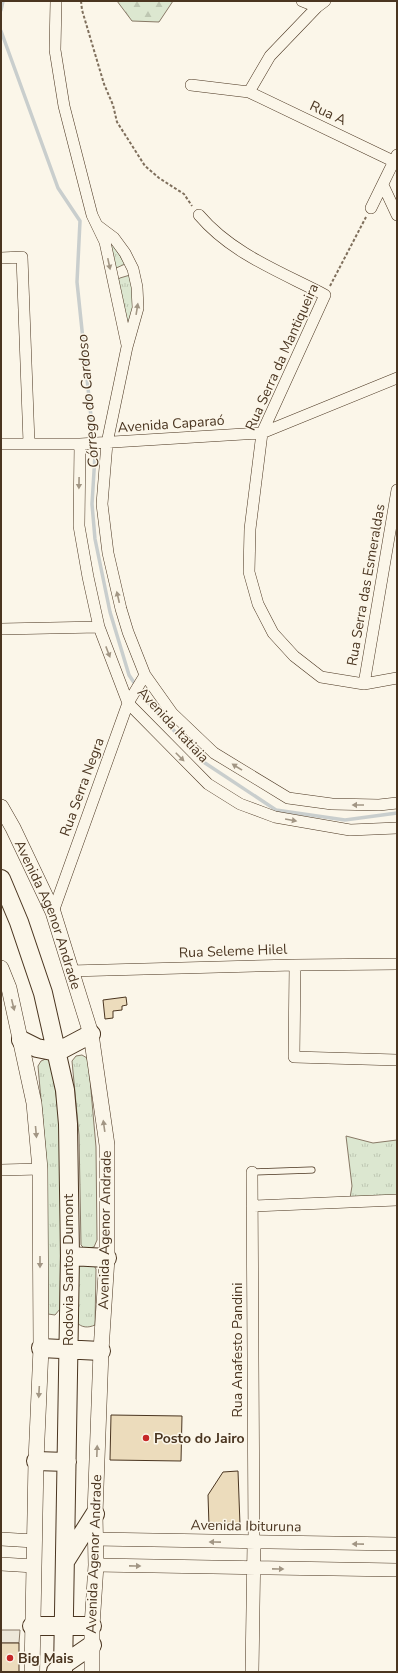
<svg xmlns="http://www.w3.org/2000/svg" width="398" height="1673" viewBox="0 0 398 1673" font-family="'Nunito Sans',sans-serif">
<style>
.grass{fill:url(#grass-tufts);stroke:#887966}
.forest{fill:url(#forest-firs);stroke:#887966}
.parking{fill:#ede7d9;stroke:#887966}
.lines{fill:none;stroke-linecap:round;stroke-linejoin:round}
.stream{stroke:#c9cecd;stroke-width:3.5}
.building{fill:#ecdcbc;stroke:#4a3520}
.service-casing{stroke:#4a3520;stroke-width:7}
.minor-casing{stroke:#4a3520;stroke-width:12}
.tertiary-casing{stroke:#4a3520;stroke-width:14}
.secondary-casing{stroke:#4a3520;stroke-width:16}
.trunk-casing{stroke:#4a3520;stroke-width:20}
.path{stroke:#7f6f5c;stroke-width:2;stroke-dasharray:3 2;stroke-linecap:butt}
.service{stroke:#fbf6e9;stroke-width:5.5}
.minor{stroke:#fbf6e9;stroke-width:11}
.tertiary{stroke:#fbf6e9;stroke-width:13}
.secondary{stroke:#fbf6e9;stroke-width:15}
.trunk{stroke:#fbf6e9;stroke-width:18}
.oneway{fill:#a29684}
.poi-dot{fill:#c62828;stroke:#fbf6e9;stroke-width:1.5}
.labels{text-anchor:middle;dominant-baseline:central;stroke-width:3;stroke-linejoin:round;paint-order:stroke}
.street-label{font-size:14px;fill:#4a3520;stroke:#fbf6e9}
.poi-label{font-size:14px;font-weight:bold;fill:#4a3520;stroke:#fbf6e9;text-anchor:start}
.water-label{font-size:15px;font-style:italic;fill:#4a3520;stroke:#fbf6e9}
</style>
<defs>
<pattern id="grass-tufts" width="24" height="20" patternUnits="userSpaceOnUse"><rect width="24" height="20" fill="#dce7d0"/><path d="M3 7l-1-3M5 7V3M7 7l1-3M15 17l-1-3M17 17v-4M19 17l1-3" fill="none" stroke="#bec7b2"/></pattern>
<pattern id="forest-firs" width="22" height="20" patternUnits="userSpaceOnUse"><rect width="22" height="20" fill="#dce7d0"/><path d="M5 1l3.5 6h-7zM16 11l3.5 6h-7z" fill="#bec7b2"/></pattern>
</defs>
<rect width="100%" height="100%" fill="#fbf6e9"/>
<path class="grass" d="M109,237L125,264L114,269Z
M130,275L135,306L127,331L116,281L120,278Z
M82,1055L87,1058L89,1068L96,1147L97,1240L94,1247L85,1249L81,1245L79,1135L72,1061L76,1056Z
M48,1058L52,1062L61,1134L60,1309L55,1315L48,1314L46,1157L38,1066L41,1061Z
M346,1136L373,1143L397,1140V1197L350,1198L352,1186Z
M84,1263L93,1264L96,1269L95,1325C88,1328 82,1328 76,1322V1267Z"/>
<path class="forest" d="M117,1H173L159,22L132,21Z"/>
<path class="parking" d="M1,1630H20L19,1643H1Z"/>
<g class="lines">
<path class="stream" d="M1,10L3,1
M1,31L58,188L80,221L77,282L95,455L92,504L95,539L110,612L129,675L144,698L202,761L276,810L345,820L397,813"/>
</g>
<path class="building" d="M126,997L127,1005L122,1006V1010L113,1011V1018L105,1019L103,1000Z
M111,1415L182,1416L181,1461L110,1460Z
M238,1471L240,1525L209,1526L208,1495L223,1472Z
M1,1643H19V1672H1Z"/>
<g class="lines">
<defs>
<path id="service" d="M252,1172L312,1170"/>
<path id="minor" d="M56,1L55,50L64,106L92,215L105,242L127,345
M302,1L317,7
M191,85L249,92L393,161
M249,92L270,56L317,7L325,1
M383,185L397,215
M371,208L397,155
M199,215C232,254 281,272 325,295L262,433L250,529L249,572L258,604L273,633L294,656L321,677L364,684L397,678
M98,226L114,238L125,253L133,269L137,287L138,308L127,347L107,443L102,504L108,553L121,609L128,632L145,675L172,713L214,753L288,798L332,804L379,805L397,803
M1,258L22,257L29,443
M1,444H80L262,433L397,378
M80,444L79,526L88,577L99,627L128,703L208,784L240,804L275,817L350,830L397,828
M1,629L99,627
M364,684L397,490
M53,912L128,703L145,675
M295,965L294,1057L397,1060
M70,971L295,965L397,964
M1,1170L40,1169
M252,1172L254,1543
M252,1206L397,1200"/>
<path id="tertiary" d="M1,1539L34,1541
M95,1539L397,1544
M1,1564L34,1566
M96,1565L397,1570
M252,1672L254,1543"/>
<g id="secondary">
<path id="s1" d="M1,807L13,828L53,912L91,1034L107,1145V1258L101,1351L95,1514L96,1565L92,1626V1672"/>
<path d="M1,968L9,988L34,1103L40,1169L41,1348L36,1461L32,1672"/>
</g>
<path id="trunk" d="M1,879L19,922L43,993L65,1090L68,1124L70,1256L63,1672
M21,1040L37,1048L57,1052L91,1034
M70,1256L107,1258
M41,1348L101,1351
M36,1461L67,1462
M66,1560L95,1514
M32,1626H92
M56,1671L63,1665L92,1645"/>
</defs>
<use href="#service" class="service-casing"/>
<use href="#minor" class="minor-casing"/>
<use href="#tertiary" class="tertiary-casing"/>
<use href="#secondary" class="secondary-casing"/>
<use href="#trunk" class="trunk-casing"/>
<path class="path" d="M81,1L82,10L104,84L113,105L117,122L145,166L159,178L184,194L192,206
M330,286L366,217"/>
<use href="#service" class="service"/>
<use href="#minor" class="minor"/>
<use href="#tertiary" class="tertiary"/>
<use href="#secondary" class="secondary"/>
<use href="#trunk" class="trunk"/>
</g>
<defs><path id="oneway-solid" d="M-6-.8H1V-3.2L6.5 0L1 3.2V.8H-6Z"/></defs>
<g class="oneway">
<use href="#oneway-solid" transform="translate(109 264) rotate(78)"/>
<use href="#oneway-solid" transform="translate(137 309) rotate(-81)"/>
<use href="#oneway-solid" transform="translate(79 483) rotate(91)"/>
<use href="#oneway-solid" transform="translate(118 597) rotate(-103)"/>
<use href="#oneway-solid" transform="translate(108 652) rotate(69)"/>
<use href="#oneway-solid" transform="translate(180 757) rotate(45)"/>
<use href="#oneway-solid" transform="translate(237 767) rotate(-148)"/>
<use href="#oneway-solid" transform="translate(358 805) rotate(-180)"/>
<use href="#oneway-solid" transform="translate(291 820) rotate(10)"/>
<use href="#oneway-solid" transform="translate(13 1005) rotate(76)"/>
<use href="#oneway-solid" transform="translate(104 1126) rotate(-98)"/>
<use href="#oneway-solid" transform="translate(36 1132) rotate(85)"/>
<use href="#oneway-solid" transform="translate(40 1262) rotate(90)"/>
<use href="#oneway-solid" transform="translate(39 1392) rotate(93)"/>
<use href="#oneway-solid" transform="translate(97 1451) rotate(-88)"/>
<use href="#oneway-solid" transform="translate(215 1542) rotate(-179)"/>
<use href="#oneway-solid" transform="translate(358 1544) rotate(-179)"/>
<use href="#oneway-solid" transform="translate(135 1566) rotate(1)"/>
<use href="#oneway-solid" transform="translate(278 1569) rotate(1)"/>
</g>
<g class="poi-dot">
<circle cx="146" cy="1438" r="4"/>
<circle cx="10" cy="1658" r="4"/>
</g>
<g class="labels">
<g class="street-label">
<text transform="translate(328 113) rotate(25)">Rua A</text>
<text transform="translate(282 357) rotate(-66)">Rua Serra da Mantiqueira</text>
<text transform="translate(171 424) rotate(-4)">Avenida Caparaó</text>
<text transform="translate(366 585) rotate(-80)">Rua Serra das Esmeraldas</text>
<text transform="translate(173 725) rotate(47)">Avenida Itatiaia</text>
<text transform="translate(82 787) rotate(-70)">Rua Serra Negra</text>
<text stroke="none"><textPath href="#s1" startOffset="118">Avenida Agenor Andrade</textPath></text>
<text transform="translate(233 951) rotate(-2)">Rua Seleme Hilel</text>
<text transform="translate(105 1230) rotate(-89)">Avenida Agenor Andrade</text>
<text transform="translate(68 1270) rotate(-90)">Rodovia Santos Dumont</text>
<text transform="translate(237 1350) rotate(-90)">Rua Anafesto Pandini</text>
<text transform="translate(246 1526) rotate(1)">Avenida Ibituruna</text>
<text transform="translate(94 1554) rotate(-88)">Avenida Agenor Andrade</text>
</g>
<g class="poi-label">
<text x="154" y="1438">Posto do Jairo</text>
<text x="18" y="1658">Big Mais</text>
</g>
<g class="water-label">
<text transform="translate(88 401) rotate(-95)">Córrego do Cardoso</text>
</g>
</g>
<rect width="398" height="1673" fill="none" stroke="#4a3520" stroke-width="4"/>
</svg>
